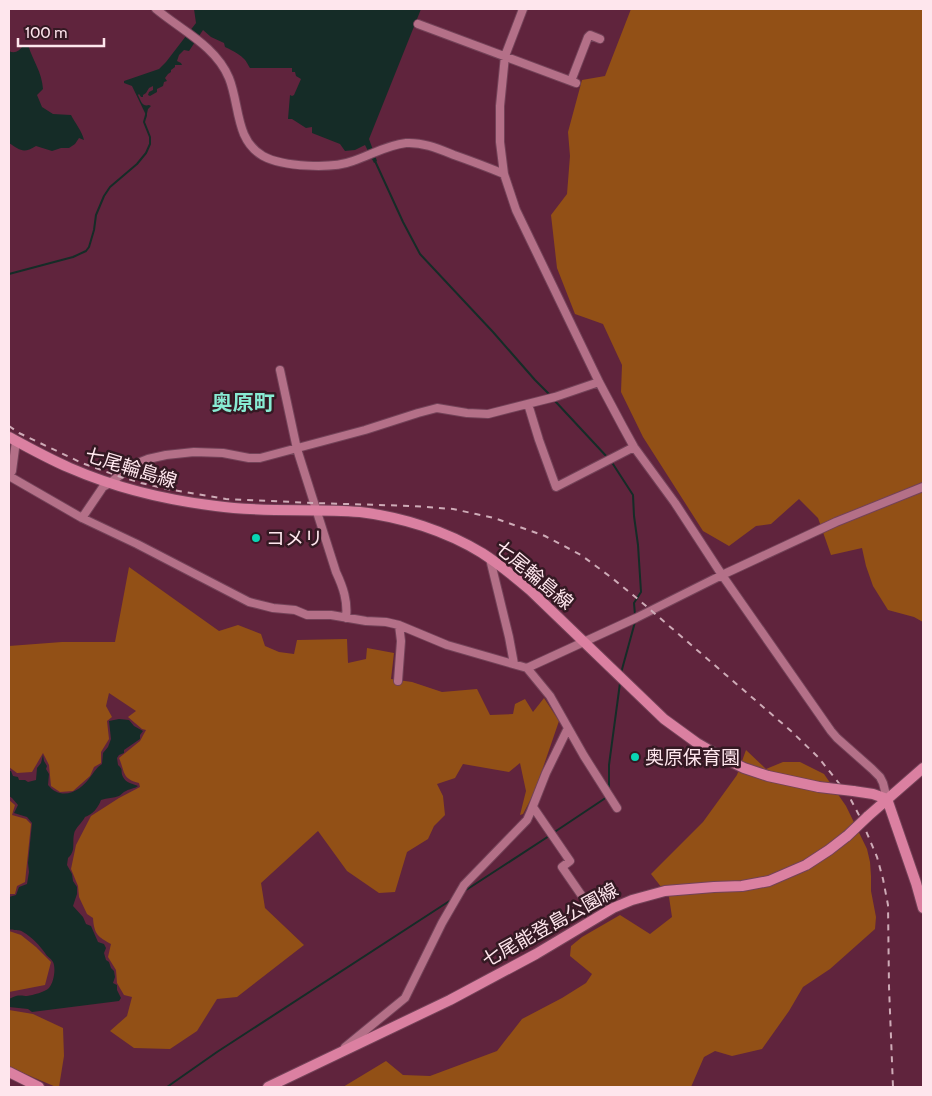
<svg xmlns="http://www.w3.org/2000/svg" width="932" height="1096" viewBox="0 0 932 1096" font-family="Cabin,'Noto Sans JP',sans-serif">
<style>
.green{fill:#925016}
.water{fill:#152c27}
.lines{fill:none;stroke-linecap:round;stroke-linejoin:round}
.stream{stroke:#152c27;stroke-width:2}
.minor-casing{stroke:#734258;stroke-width:10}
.major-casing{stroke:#734258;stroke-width:12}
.minor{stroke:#b47088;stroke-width:8}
.major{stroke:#db80a1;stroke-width:10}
.rail{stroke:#ceabb7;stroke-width:2;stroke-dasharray:6 6;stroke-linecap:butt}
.major-bridge-casing{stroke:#734258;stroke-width:12;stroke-linecap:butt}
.major-bridge{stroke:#db80a1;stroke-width:10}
.poi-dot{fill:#09d5b5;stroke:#341923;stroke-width:2}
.labels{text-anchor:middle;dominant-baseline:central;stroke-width:5;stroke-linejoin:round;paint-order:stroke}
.street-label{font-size:19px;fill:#fee6ed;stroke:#341923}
.poi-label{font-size:19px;fill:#fee6ed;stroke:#341923;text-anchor:start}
.quarter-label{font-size:21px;font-weight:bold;fill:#88ebd3;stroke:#341923}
</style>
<rect width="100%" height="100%" fill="#60243d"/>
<path class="green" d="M631,9H923V622L914,617L888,610L873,586L866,566L862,548L831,555L818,518L799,499L771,524L756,526L729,546L703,531L643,437L621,392L622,365L603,324L575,314L557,268L551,215L567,194L570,156L568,132L582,80L605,76Z
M129,567L219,631L238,625L261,634L265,646L279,652L294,654L297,640L347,639L348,663L366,659L367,648L394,653L391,679L412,682L442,692L477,689L490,715L513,714L515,704L525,699L533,712L544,698L559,721L535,791L523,814L520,815L526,791L520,763L509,772L463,764L455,778L437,784L443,796L445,815L434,826L428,839L407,852L395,892L379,893L347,871L318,831L261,883L265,908L304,945L237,997L217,999L197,1031L170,1049L134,1048L110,1031L127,1016L132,997L124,995L117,983L116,970L108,957L111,944C98,937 94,934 93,918L87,914L79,897L78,886L71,869L76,845L91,816L119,798L140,787L139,783C122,779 125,772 119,758L140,741L146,730L142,729L128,717L136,711L109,693L106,706L112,717L107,721L109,739L101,752V763L94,767L90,776L73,791L60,792L51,786L49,765L43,753L32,772L17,773L9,767V646L62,642H115Z
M746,750L766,769L783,762H800L824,774L846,806L867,849L870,862L871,876V891L876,917L875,929L830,969L803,987L789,1011L762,1049L732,1056L715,1051L704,1057L691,1087H343L386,1061L403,1075L430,1076L497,1051L522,1019L562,998L586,983L592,974L570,956L571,946L582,937L620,915L650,934L672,917L669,897L651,874L703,822L737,775Z
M9,800L15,805L12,815L26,819L31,824L25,882L17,886L15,894H9Z
M9,931L21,935L36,947L51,962L45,985L9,992Z
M9,1010L33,1014L63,1028L64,1056L59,1087H56L9,1067Z"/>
<path class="water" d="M194,9H421L369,139L377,161L374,163L365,145L355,150L345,151L340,144L312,133V127L306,128L292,119H288L290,95L292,96L294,95L301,79L296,76L295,72H292V68H250C248,65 246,60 243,58C241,55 228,48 225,47L224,43L211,37L203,30L189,51L184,50L179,55L177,61L181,63L182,65H175V67L171,70V72L168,74L165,78L167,81L164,82L163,86L157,89V92L150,96L148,95L149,92L153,90V86L149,88L146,93L143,95V97H141L139,94L138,95C141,101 142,107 149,105L151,106L148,109L146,118L145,113L132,86L124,83V81L159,69L166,62L196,23Z
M28,45C33,61 42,72 43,89L37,95L42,107L53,114L71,115C75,123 82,131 84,140L79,138L75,144L69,148H61L52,151L36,146C23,154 20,150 9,143V51C15,54 19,51 23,46Z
M119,719L129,720L134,726L143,731L140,735V739L124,750V753L119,755L117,758L118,765C124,770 120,771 123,777C126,783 133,784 138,786C134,789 131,788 126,791C123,792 121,795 119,796C114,798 107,798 101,800C98,808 93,814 85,817C82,823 75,828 74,834C72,844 76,851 68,858L67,865L72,874L73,881L77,887V894L73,906L83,917L86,924L91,926L98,942L104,944L106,948L104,953L106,960L109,962L111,968L114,971L115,977L113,983L117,985V990L121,998L119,1001L32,1012L28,1009L9,1007V999C11,998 13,997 16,996C20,995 24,996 27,996C33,995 45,992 49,988C54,982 56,968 53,962C51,958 47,957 45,953C40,946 32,937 23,932C19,929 14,931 9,929V897L16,895L19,887L27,884L29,872L28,863L32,823L27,817L14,813L18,805L12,798L9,796V771H11L13,776L18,777L19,780H25L28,782L36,780L37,768L41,763L43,755L44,761L47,766L46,769L49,774L48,785C62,802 81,791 91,776C95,771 96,768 102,764L103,753L108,747L111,739L109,721Z"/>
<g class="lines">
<path class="stream" d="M375,161L403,222L420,254L493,332L535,380L550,395
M9,274L73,257L86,251L89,247L94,230L96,215L104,196L110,187L137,164L146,153L150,144V137L144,122L146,115
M555,401L608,458
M611,461L633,495L634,516L638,545L641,592L634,603L635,615
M621,673L635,622
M609,790V765L620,683
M553,833L607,797
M463,892L549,836
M167,1087L217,1052L451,900"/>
<defs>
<path id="minor" d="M156,9C181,30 216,46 229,78C240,105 235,140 263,156C283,167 332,169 353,161C371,155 387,145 406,143C423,142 439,149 454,155C471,161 487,167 504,174
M523,9L505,56L500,106V142L504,174L516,210L599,382L623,427L634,447L675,503L722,575L831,731L837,738L872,769L880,777L883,783L887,799
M418,24L576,83
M571,81L588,37L590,35L600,39
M280,370L297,449L336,572C343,587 348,601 346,618
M528,404L539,440L556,487L634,447
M9,475L12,471L16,441
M9,476L82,518L137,544L249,602L273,608L295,610L307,615H331L366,621L386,622L399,625L447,645L527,668L550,696L584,756L617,808
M82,518L103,487L110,483L133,465L148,459L166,455L194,452L223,453L249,458H260L365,430L418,413L437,408L467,413L488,414L555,397L599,382
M490,559L509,637L514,664
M527,668L636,618L722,575L836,522L923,487
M398,681L401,641L399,625
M533,807L570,861L562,867L582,896
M345,1047L405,998L442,923L464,885L527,820L531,811L546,773L568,728"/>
<path id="major" d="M9,437C29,448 49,459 70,468C116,488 166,500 216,506C264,513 312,508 360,512C402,517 446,531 482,553C499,564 515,577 530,590L664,719L697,743L723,758L744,768L768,776L819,787
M853,791L873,794L887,799L916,883L923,908
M867,817L923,768
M9,1072L39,1087
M268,1087L450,1000L536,954L613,908L632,900L665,891L714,887L742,886L769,881L806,865L829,850L847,836"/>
</defs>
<use href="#minor" class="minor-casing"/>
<use href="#major" class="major-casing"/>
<use href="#minor" class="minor"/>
<use href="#major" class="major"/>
<path class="rail" d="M9,426L19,433L82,463L118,476L141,483L167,489L226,499L314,503L413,506L453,509L476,514L494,518L545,536L581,555L612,578L639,600L791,731L818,757L838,782L851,800L861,819L877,857L883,879L888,905L889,987L893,1087"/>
<defs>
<path id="major-bridge" d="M819,787L853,791
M847,836L867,817"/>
</defs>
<use href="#major-bridge" class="major-bridge-casing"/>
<use href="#major-bridge" class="major-bridge"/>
</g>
<g class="poi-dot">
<circle cx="256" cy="538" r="5"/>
<circle cx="635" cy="757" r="5"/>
</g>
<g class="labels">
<g class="street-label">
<text transform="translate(131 468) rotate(17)">七尾輪島線</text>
<text transform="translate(534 575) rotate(40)">七尾輪島線</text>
<text transform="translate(550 925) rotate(-29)">七尾能登島公園線</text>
</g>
<g class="poi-label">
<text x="266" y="538">コメリ</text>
<text x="645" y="757">奥原保育園</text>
</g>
<g class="quarter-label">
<text x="243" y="402">奥原町</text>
</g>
</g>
<rect width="932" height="1096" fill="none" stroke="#fee6ed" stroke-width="20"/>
<path d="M18 38v8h86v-8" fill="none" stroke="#fee6ed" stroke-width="2.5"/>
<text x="25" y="38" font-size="15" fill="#fee6ed" stroke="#341923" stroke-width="4" paint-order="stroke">100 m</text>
</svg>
